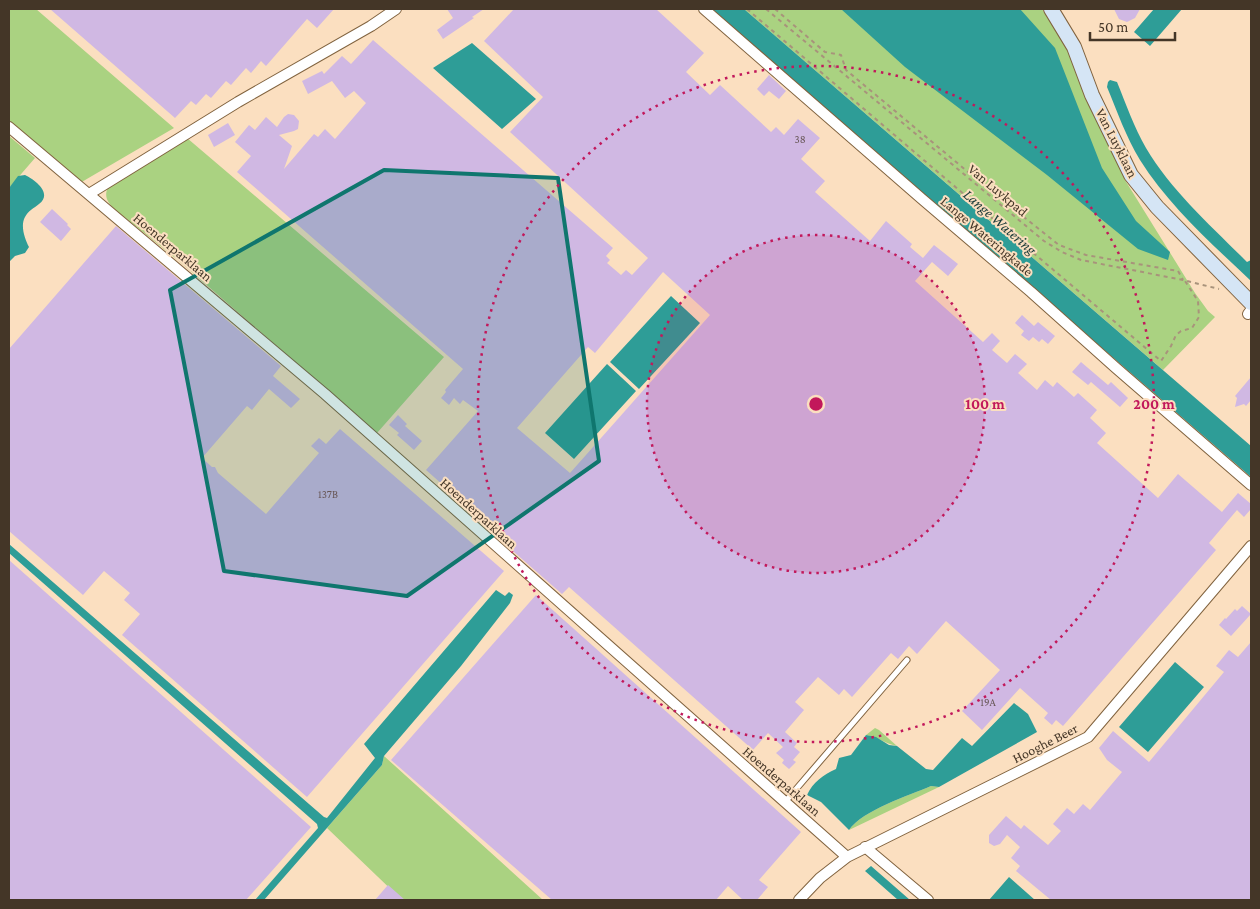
<svg xmlns="http://www.w3.org/2000/svg" width="1260" height="909" viewBox="0 0 1260 909" font-family="'Crimson Pro',serif">
<style>
.green{fill:#aad281}
.water{fill:#2e9d97}
.building{fill:#d0b8e3;fill-rule:evenodd}
.lines{fill:none;stroke-linecap:round;stroke-linejoin:round}
.lane-casing{stroke:#81633f;stroke-width:7}
.street-casing{stroke:#81633f;stroke-width:12}
.secondary-casing{stroke:#81633f;stroke-width:16}
.path{stroke:#a8937b;stroke-width:2;stroke-dasharray:4 4;stroke-linecap:butt}
.lane{stroke:#fff;stroke-width:5}
.street{stroke:#fff;stroke-width:10}
.secondary{stroke:#d5e5f5;stroke-width:14}
.marked{fill:#0f766e;fill-opacity:0.2;stroke:#0f766e;stroke-width:4;stroke-linejoin:round}
.ring{fill:none;stroke:#c2185b;stroke-width:2.5;stroke-dasharray:2.5 5}
.labels{text-anchor:middle;dominant-baseline:central;stroke-width:4;stroke-linejoin:round;paint-order:stroke}
.number-label{font-size:11px;fill:#675656}
.street-label{font-size:14px;fill:#443627;stroke:#fbdfc0}
.water-label{font-size:15px;font-style:italic;fill:#1a3a38;stroke:#fbdfc0}
.centre{fill:#c2185b;stroke:#fbdfc0;stroke-width:2.5}
.ring-label{font-size:15px;text-anchor:middle;font-weight:bold;fill:#c2185b;stroke:#fbdfc0;stroke-width:4;stroke-linejoin:round;paint-order:stroke}
</style>
<rect width="100%" height="100%" fill="#fbdfc0"/>
<path class="green" d="M9,9H36L174,128L80,183L9,122Z
M744,9H1042L1064,42L1125,180L1195,293L1208,311L1215,317L1163,370Z
M9,136L35,158L9,188Z
M187,138L444,357L377,433L179,261L113,208C107,201 104,196 108,187Z
M875,728L879,730L897,746C886,744 878,737 866,735Z
M384,756L543,900H402L327,828L382,765Z
M931,786L939,787L849,830C863,810 908,796 931,786Z"/>
<path class="water" d="M710,9H744L1251,446V477Z
M841,9H1020L1055,48L1102,168L1136,221L1170,252L1168,260L1138,249L1047,175L905,67Z
M1154,9H1182L1150,46L1134,32Z
M472,43L536,99L502,129L433,68Z
M1110,80L1117,82C1126,104 1134,127 1146,148C1171,190 1208,223 1242,257L1247,262L1251,260V281C1212,244 1169,206 1140,160C1126,137 1117,111 1107,87L1108,82Z
M25,175C35,180 53,193 39,204C34,208 28,211 25,217C20,226 25,239 29,247L25,253L15,256L9,262V188L18,176Z
M671,296L700,323L639,389L610,362Z
M607,364L636,391L574,459L545,433Z
M9,544L324,817L327,818L375,758L364,744L496,590L505,596L509,592L513,595L510,603L461,666L384,756L382,765L264,900H255L318,828L317,824L9,553Z
M1175,662L1204,687L1148,752L1119,727Z
M1014,703L1028,714L1037,732L939,787L931,786C908,796 863,810 849,830L821,802L807,795C813,782 823,775 836,769L839,758L851,755L866,735L876,737L889,745L897,746L926,769L933,770L962,738L972,746Z
M871,866L910,900H898L865,871Z
M1009,877L1035,900H989Z"/>
<path class="building" d="M50,9H334L317,28L307,19L266,66L261,61L251,73L246,68L231,85L226,81L211,98L206,94L196,105L191,101L175,118Z
M447,9H484L472,17L474,18L443,39L437,30L453,18Z
M514,9H656L704,53L686,72L710,95L720,85L771,132L776,127L784,135L798,119L820,138L801,159L825,181L815,192L870,241L886,221L912,244L910,247L923,258L934,245L958,264L948,276L932,262L915,281L983,342L992,333L1000,341L992,350L1007,363L1015,354L1027,364L1018,373L1037,390L1045,380L1053,387L1057,382L1074,397L1078,393L1097,410L1090,418L1106,433L1097,443L1158,498L1178,474L1222,512L1238,493L1251,504V509L1244,517L1237,510L1209,543L1216,550L1063,726L1056,720L1052,725L1044,718L1048,713L1020,688L982,730L962,711L1000,670L946,621L917,654L909,646L898,659L891,653L852,697L844,689L839,695L818,677L795,702L804,710L785,732L797,743L794,747L800,752L793,760L796,762L789,769L782,763L784,760L776,753L783,747L768,733L753,750L569,587L562,594L440,487L443,485L426,470L478,411L463,400L460,404L454,398L449,405L441,398L446,392L445,390L463,369L237,172L251,156L235,142L249,125L255,130L266,117L277,127L284,117L288,114L294,115L299,121L298,129L294,131L279,135L292,146L284,169L314,134L318,137L325,129L335,139L366,103L354,91L345,98L332,81L308,94L302,81L322,71L324,74L342,56L351,64L373,40L613,248L606,256L610,260L607,263L621,275L626,270L632,275L648,258L510,132L543,97L484,41ZM663,272L710,315L570,473L517,428L588,347L595,353Z
M1114,9H1140L1135,18L1127,22L1119,19Z
M769,75L786,91L779,99L769,91L764,96L757,89Z
M228,123L235,135L214,147L208,135Z
M52,209L68,224L67,225L71,229L61,241L40,222Z
M116,226L281,366L273,376L300,399L291,408L269,389L252,410L247,406L202,458L212,467H215L218,473L266,514L319,453L311,446L319,438L326,444L340,429L504,571L307,797L122,635L140,614L124,600L130,593L104,571L83,595L9,531V349Z
M1022,315L1034,326L1038,322L1055,336L1048,344L1042,339L1039,342L1033,337L1029,341L1021,335L1024,331L1015,323Z
M1081,362L1108,385L1111,382L1128,398L1120,407L1091,382L1088,385L1072,372Z
M1251,377V400L1246,406L1244,404L1235,407L1237,398L1235,396Z
M398,415L407,424L405,426L422,441L414,450L397,435L399,433L389,425Z
M9,560L311,827L246,900H9Z
M536,595L801,832L759,880L768,887L757,900H743L728,886L716,900H552L391,760Z
M1242,606L1251,614L1231,636L1219,625L1225,618L1226,619L1235,609L1237,611Z
M1251,642V900H1051L1016,871L1020,866L1011,858L1020,847L1007,835L1000,844L994,846L989,843V835L1006,816L1021,829L1024,825L1048,845L1061,831L1053,824L1067,808L1074,814L1083,804L1090,810L1122,772L1107,760L1099,748L1113,731L1149,762L1224,672L1216,666L1229,650L1238,657Z
M388,885L405,900H375Z"/>
<g class="lines">
<defs>
<path id="lane" d="M785,802L907,660"/>
<path id="street" d="M704,9L922,199L1031,292L1116,368L1251,485
M9,127L325,394L847,857
M89,194L238,102L371,26L396,9
M1248,314L1251,310
M865,847L928,900
M799,900L820,878L847,857L1088,737L1251,546"/>
<path id="secondary" d="M1051,9L1074,47L1092,95L1131,175L1157,207L1251,303"/>
</defs>
<use href="#lane" class="lane-casing"/>
<use href="#street" class="street-casing"/>
<use href="#secondary" class="secondary-casing"/>
<path class="path" d="M747,9L946,179L1161,361L1171,346L1176,335L1181,331L1192,328L1199,317L1198,301L1185,281
M766,9L1044,241L1062,252L1081,260L1183,280L1219,289
M775,9L825,52L841,55L846,70L980,182L1059,245L1086,255L1178,271L1183,280"/>
<use href="#lane" class="lane"/>
<use href="#street" class="street"/>
<use href="#secondary" class="secondary"/>
</g>
<path class="marked" d="M384,170L558,178L599,461L407,596L224,571L170,290Z"/>
<circle cx="816" cy="404" r="169" fill="#c2185b" fill-opacity=".12"/>
<g class="ring">
<circle cx="816" cy="404" r="169"/>
<circle cx="816" cy="404" r="338"/>
</g>
<g class="labels">
<g class="number-label">
<text x="800" y="139">38</text>
<text x="328" y="494">137B</text>
<text x="988" y="702">19A</text>
</g>
<g class="street-label">
<text transform="translate(1117 143) rotate(63)">Van Luyklaan</text>
<text transform="translate(998 190) rotate(40)">Van Luykpad</text>
<text transform="translate(987 236) rotate(40)">Lange Wateringkade</text>
<text transform="translate(173 247) rotate(40)">Hoenderparklaan</text>
<text transform="translate(479 513) rotate(42)">Hoenderparklaan</text>
<text transform="translate(1045 743) rotate(-27)">Hooghe Beer</text>
<text transform="translate(782 781) rotate(41)">Hoenderparklaan</text>
</g>
<g class="water-label">
<text transform="translate(1000 222) rotate(41)">Lange Watering</text>
</g>
</g>
<circle cx="816" cy="404" r="8" class="centre"/>
<g class="ring-label">
<text x="985" y="409">100 m</text>
<text x="1154" y="409">200 m</text>
</g>
<rect width="1260" height="909" fill="none" stroke="#443627" stroke-width="20"/>
<path d="M1090 32v8h85v-8" fill="none" stroke="#443627" stroke-width="2.5"/>
<text x="1098" y="32" font-size="15" fill="#443627" stroke="#fbdfc0" stroke-width="4" paint-order="stroke">50 m</text>
</svg>
